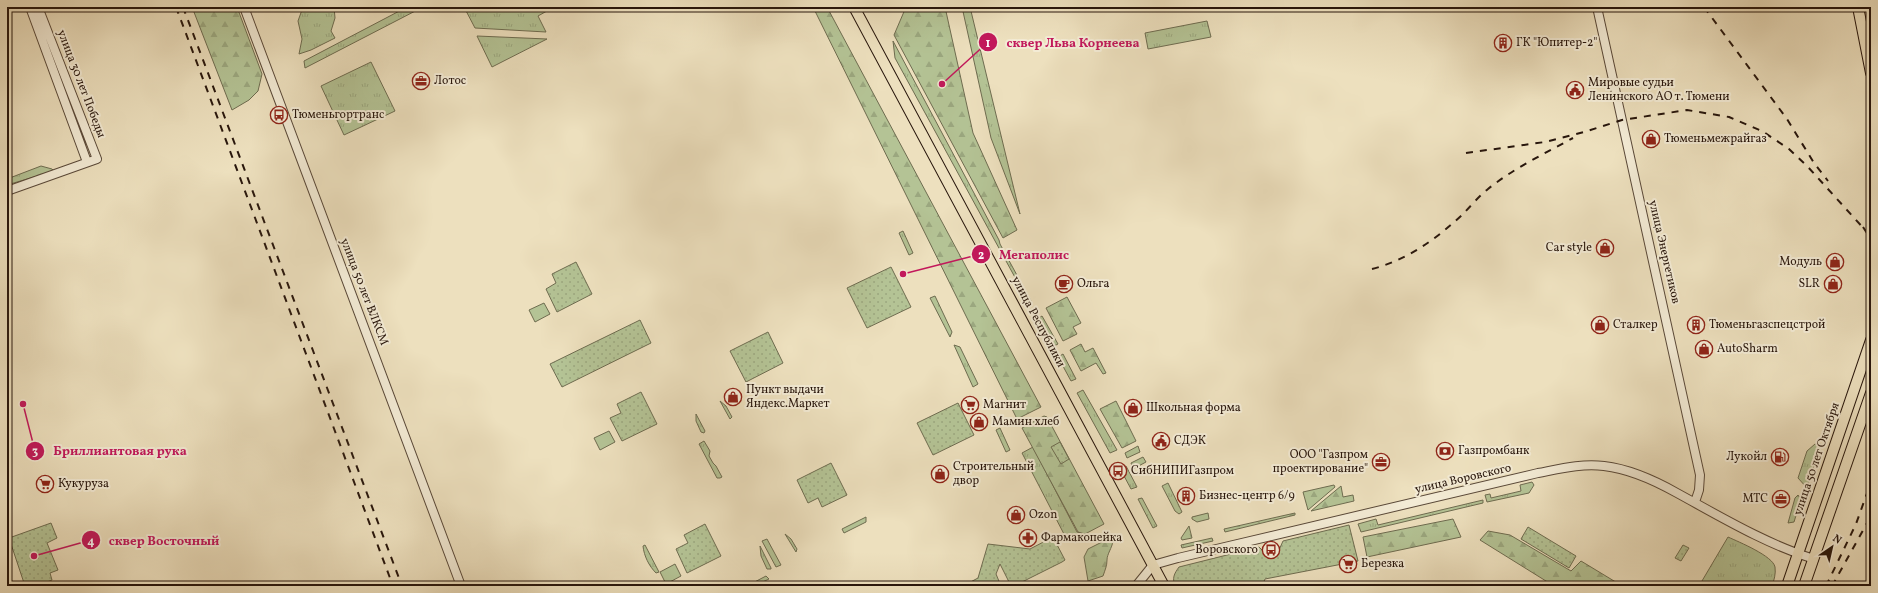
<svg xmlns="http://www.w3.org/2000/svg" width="1878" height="593" viewBox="0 0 1878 593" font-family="Vollkorn,serif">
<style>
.grass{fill:url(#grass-tufts);stroke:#6e6c50}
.forest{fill:url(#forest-firs);stroke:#6e6c50}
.park{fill:url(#park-dots);stroke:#6e6c50}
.garden{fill:#b4c395;stroke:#6e6c50}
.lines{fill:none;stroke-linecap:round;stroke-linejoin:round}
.minor-casing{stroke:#594838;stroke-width:10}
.major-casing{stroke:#28160c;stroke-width:12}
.minor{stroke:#f3ebd5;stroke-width:8}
.major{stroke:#ede0be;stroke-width:10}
.rail{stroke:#28160c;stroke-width:2;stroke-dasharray:7 7;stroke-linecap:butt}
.labels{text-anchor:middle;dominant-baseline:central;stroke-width:4;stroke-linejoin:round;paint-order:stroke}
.poi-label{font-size:12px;fill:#28160c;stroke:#f3ebd5;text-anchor:start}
.street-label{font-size:12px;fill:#28160c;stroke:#f3ebd5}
.leader{fill:none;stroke:#c2185b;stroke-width:1.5}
.callout-dot{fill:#c2185b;stroke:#f3ebd5;stroke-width:1.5}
.mark-label{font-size:12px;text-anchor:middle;font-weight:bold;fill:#fff}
.callout-label{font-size:13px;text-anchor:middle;font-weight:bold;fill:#c2185b;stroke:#f3ebd5;stroke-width:4;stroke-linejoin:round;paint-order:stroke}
</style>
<defs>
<pattern id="grass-tufts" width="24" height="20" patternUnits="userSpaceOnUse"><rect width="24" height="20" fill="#b4c395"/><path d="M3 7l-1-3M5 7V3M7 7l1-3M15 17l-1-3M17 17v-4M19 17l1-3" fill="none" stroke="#9ba77f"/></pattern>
<pattern id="forest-firs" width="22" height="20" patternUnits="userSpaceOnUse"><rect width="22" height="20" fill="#b4c395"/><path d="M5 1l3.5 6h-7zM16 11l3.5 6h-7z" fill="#9ba77f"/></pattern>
<pattern id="park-dots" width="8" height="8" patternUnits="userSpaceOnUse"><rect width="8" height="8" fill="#b4c395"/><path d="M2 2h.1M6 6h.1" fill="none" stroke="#9ba77f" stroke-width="1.8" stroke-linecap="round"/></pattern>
</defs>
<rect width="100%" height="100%" fill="#ede0be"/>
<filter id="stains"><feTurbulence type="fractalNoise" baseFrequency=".005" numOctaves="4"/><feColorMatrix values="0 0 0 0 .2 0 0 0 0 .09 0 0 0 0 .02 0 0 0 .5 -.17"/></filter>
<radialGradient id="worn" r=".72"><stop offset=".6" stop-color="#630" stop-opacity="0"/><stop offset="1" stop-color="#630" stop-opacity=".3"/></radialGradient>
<path class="grass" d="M34,7H36L86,144L85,145Z
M303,7H334L335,18L331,31L335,38L311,50L299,54L302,39L298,21Z
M407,7H423L305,68L304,61Z
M464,7H554L538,16L546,32L475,28Z
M962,7H970L1020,214L991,138Z
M1207,21L1211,37L1148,49L1145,33Z
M477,36L547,39L492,67Z
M893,41L999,240L1000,244L1031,301L1029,303L895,58Z
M371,62L395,111L344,135L321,86Z
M41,166L52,169L54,171L7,185V179Z
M903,231L913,253L909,255L899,233Z
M935,296L952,332L950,337L930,298Z
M1042,316L1058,344L1052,347L1037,319Z
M954,345L960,347L978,384L973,387Z
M1063,354L1076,379L1071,381L1058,357Z
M1083,390L1117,450L1110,453L1077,393Z
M720,401L726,406L732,417L730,419Z
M696,414L705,431L704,433L701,432L696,421Z
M1000,428L1010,450L1006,452L996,430Z
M704,441L710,451L709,456L713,463L716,466L722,477L720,478H717L699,444Z
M1815,444H1821L1807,488L1798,478L1807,451Z
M1138,446L1140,452L1127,458L1125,453Z
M1033,447L1077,532L1085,534C1078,537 1072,541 1065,536L1022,453Z
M1143,457L1146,462L1133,469L1131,463Z
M1126,466L1137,487L1131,489L1123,474L1125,472L1123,467Z
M1532,482L1534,485L1529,493L1487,502L1485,495L1490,494L1491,498L1521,491L1520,485Z
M1168,483L1182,512L1179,514L1175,511L1162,486Z
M1142,498L1157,526L1153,528L1138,499Z
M1483,500V503L1361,532L1358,524L1376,519L1378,525Z
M1208,513L1209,519L1197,522L1192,519V517Z
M866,517V522L844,533L842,529Z
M1189,526L1192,538L1182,540L1181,538Z
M785,534L791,539L797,549L796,552Z
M1728,537C1739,542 1773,556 1775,567C1776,574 1774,580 1772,586H1699Z
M1212,538L1213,541L1182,548L1181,545Z
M767,539L781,565L776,567L762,541Z
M645,545L659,572L656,573C649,566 644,556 643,546Z
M760,546L771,568V569H767L761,556Z
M766,576L769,579L754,586H747Z"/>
<path class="forest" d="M192,7H237L262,74L258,91L249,100L232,110Z
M813,7H827L1041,407L1017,419Z
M906,7H945L973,133L1017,230L1003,238L894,35Z
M1067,297L1081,323L1073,327L1077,334L1063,341L1046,308Z
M1081,344L1085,352L1093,348L1106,373L1103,374L1096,363L1081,371L1070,350Z
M1116,401L1136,441L1122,448L1100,409Z
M1044,416L1047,417L1104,524L1085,534L1078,532L1022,428Z
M1334,485L1335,487L1308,510L1303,492Z
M1341,486L1343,497L1353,495L1354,501L1311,511Z
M1798,495L1801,499L1794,522L1788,523L1795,498Z
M1295,513V515L1225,532L1224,529Z
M1453,519L1461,537L1367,557L1363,537Z
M1488,531L1510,535L1571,571L1581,561L1619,584L1617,586H1554L1480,540Z
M1110,538L1113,541C1112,548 1107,554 1107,560C1107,566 1105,570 1103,576L1088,581L1084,557L1088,549Z"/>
<path class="park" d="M576,262L592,294L557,312L546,289L556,283L552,274Z
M891,267L911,307L867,328L847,288Z
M640,320L651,343L562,387L550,364Z
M768,332L783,363L746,382L730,351Z
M641,392L657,424L622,441L610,418L621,413L617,404Z
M958,403L974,435L933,455L917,423Z
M1060,442L1069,459L1061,464L1051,447Z
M831,463L847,495L822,507L818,498L808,503L797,480Z
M51,523L57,538L47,543L58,570L50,573L52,580L37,586H25L9,538Z
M705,524L721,556L687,573L676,549L688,543L684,535Z
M1349,525L1358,561L1265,579L1262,586H1175C1172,578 1174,574 1179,567L1259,547L1265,553L1279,550L1283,541Z
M1528,527L1576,556L1569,568L1521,539Z
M1053,537L1065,560L1062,562L1014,586H1011L1000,564L996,574L1001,586H963L978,578L988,544L1030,549Z
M1683,545L1689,548L1681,561L1675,558Z"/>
<path class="garden" d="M544,303L550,314L535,322L529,310Z
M609,431L615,442L600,450L594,438Z
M675,564L681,576L666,584L660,572Z"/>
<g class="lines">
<defs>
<path id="minor" d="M30,7L87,162
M244,7L461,586
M1597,7L1700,475L1699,490L1695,502
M7,191L97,159L38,7
M7,581L9,586
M1136,586L1153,565L1178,558L1538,473C1559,469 1582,463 1604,466C1630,469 1654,480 1677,493C1721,517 1766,544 1814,559"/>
<path id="major" d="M854,7L1164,586
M1858,7L1871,73
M1787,586L1871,340
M1804,586L1871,393"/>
</defs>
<use href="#minor" class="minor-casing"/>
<use href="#major" class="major-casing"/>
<use href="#minor" class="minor"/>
<use href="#major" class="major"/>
<path class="rail" d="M176,7L393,586
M183,7L402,586
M1704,7L1787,119L1814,163L1828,181
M1466,153L1545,142L1584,132L1622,120L1687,110L1729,117L1762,131L1789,149L1808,167L1866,231
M1863,227L1871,239
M1372,269C1407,260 1435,240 1462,215C1470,207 1478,197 1488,189C1514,168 1544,154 1573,138
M1826,586L1856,524L1871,482
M1832,586L1871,516"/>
</g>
<defs>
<symbol id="building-ring" viewBox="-11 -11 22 22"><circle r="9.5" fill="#f3ebd5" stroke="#8f2418" stroke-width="1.5"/><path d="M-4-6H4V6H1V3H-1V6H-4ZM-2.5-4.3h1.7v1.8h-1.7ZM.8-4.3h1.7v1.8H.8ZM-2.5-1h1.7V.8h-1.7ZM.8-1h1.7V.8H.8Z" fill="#8f2418"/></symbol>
<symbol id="office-ring" viewBox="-11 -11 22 22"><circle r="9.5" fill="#f3ebd5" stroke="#8f2418" stroke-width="1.5"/><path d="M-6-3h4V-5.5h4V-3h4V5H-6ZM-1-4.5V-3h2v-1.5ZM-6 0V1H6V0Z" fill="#8f2418"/></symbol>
<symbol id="civic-ring" viewBox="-11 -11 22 22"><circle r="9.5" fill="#f3ebd5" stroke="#8f2418" stroke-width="1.5"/><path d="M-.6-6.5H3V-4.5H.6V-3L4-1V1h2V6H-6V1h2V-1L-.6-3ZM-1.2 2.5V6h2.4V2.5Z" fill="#8f2418"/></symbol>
<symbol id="bus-ring" viewBox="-11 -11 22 22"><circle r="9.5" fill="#f3ebd5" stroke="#8f2418" stroke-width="1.5"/><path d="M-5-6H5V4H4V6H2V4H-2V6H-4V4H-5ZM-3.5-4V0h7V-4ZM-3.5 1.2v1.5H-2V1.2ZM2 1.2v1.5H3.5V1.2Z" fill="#8f2418"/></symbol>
<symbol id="shop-ring" viewBox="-11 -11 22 22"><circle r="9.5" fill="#f3ebd5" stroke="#8f2418" stroke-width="1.5"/><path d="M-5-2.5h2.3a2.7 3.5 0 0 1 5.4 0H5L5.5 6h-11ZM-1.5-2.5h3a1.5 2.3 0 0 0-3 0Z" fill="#8f2418"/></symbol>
<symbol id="cafe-ring" viewBox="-11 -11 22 22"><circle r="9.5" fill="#f3ebd5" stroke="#8f2418" stroke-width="1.5"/><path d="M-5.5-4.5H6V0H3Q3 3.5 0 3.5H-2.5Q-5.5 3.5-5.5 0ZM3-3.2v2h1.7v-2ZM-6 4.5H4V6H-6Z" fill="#8f2418"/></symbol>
<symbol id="supermarket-ring" viewBox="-11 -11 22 22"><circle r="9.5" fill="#f3ebd5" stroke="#8f2418" stroke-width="1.5"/><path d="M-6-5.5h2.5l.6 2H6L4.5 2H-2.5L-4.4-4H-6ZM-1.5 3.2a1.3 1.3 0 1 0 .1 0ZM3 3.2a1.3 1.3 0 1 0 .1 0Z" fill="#8f2418"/></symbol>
<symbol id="bank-ring" viewBox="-11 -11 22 22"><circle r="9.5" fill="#f3ebd5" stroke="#8f2418" stroke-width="1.5"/><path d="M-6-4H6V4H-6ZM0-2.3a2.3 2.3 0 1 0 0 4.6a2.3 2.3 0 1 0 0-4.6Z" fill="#8f2418"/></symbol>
<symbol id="fuel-ring" viewBox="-11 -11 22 22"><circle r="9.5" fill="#f3ebd5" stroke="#8f2418" stroke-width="1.5"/><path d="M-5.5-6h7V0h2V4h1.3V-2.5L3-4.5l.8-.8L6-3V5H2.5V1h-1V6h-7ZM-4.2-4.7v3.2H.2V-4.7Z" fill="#8f2418"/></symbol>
<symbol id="pharmacy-ring" viewBox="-11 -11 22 22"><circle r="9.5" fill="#f3ebd5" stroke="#8f2418" stroke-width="1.5"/><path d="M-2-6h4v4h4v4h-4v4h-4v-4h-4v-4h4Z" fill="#8f2418"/></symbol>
</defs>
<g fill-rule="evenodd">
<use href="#building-ring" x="1493" y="33" width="20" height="20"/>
<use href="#office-ring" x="411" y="71" width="20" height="20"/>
<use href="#civic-ring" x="1565" y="80" width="20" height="20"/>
<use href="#bus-ring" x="269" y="105" width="20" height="20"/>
<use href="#shop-ring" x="1641" y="129" width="20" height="20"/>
<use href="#shop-ring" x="1595" y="238" width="20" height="20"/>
<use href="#shop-ring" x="1825" y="252" width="20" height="20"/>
<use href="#cafe-ring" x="1054" y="274" width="20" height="20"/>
<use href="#shop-ring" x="1823" y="274" width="20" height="20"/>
<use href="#shop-ring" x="1590" y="315" width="20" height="20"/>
<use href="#building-ring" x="1686" y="315" width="20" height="20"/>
<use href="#shop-ring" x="1694" y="339" width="20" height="20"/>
<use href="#shop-ring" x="723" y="387" width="20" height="20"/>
<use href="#supermarket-ring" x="960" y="395" width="20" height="20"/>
<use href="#shop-ring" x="1123" y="398" width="20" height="20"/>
<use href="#shop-ring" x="969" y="412" width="20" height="20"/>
<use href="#civic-ring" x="1151" y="431" width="20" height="20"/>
<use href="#bank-ring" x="1435" y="441" width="20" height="20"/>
<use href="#fuel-ring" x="1770" y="447" width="20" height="20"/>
<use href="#office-ring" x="1371" y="452" width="20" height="20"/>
<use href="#bus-ring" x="1108" y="461" width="20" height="20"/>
<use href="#shop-ring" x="930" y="464" width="20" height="20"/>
<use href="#supermarket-ring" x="35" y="474" width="20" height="20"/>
<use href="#building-ring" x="1176" y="486" width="20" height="20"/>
<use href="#office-ring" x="1771" y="489" width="20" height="20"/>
<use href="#shop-ring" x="1006" y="505" width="20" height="20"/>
<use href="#pharmacy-ring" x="1018" y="528" width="20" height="20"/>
<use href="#bus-ring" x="1261" y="540" width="20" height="20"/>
<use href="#supermarket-ring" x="1338" y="554" width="20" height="20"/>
</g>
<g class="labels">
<g class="poi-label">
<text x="1516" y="43">ГК "Юпитер-2"</text>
<text x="434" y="81">Лотос</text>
<text x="1588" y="83">Мировые судьи<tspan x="1588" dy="14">Ленинского АО т. Тюмени</tspan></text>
<text x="292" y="115">Тюменьгортранс</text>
<text x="1664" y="139">Тюменьмежрайгаз</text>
<text x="1592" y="248" text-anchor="end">Car style</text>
<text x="1822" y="262" text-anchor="end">Модуль</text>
<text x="1077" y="284">Ольга</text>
<text x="1820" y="284" text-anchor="end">SLR</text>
<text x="1613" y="325">Сталкер</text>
<text x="1709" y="325">Тюменьгазспецстрой</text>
<text x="1717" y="349">AutoSharm</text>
<text x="746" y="390">Пункт выдачи<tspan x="746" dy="14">Яндекс.Маркет</tspan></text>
<text x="983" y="405">Магнит</text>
<text x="1146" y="408">Школьная форма</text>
<text x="992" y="422">Мамин хлеб</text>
<text x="1174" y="441">СДЭК</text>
<text x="1458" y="451">Газпромбанк</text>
<text x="1368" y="455" text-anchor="end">ООО "Газпром<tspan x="1368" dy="14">проектирование"</tspan></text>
<text x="1767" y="457" text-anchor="end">Лукойл</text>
<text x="953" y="467">Строительный<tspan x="953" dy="14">двор</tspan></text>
<text x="1131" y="471">СибНИПИГазпром</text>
<text x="58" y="484">Кукуруза</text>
<text x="1199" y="496">Бизнес-центр 6/9</text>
<text x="1768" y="499" text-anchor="end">МТС</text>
<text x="1029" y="515">Ozon</text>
<text x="1041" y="538">Фармакопейка</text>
<text x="1258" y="550" text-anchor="end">Воровского</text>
<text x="1361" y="564">Березка</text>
</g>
<g class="street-label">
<text transform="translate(81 84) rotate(69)">улица 30 лет Победы</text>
<text transform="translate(1664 252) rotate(77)">улица Энергетиков</text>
<text transform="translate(364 292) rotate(69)">улица 50 лет ВЛКСМ</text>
<text transform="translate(1038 322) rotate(62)">улица Республики</text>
<text transform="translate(1817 459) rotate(-71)">улица 50 лет Октября</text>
<text transform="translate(1463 479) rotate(-13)">улица Воровского</text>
</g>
</g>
<path class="leader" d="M942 84L988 42M903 274L981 254M23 404L35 451M34 556L91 540"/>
<g class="callout-dot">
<circle cx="942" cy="84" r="4"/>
<circle cx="903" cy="274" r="4"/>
<circle cx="23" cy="404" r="4"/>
<circle cx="34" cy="556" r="4"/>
<circle cx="988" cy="42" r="10"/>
<circle cx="981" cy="254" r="10"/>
<circle cx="35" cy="451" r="10"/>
<circle cx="91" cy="540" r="10"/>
</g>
<g class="mark-label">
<text x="988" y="47">1</text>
<text x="981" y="259">2</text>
<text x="35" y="455">3</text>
<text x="91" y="545">4</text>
</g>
<g class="callout-label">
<text x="1073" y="47">сквер Льва Корнеева</text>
<text x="1034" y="259">Мегаполис</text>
<text x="120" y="455">Бриллиантовая рука</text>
<text x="164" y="545">сквер Восточный</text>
</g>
<rect width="1878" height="593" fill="none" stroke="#ede0be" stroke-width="24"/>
<rect x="8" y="8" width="1862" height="577" fill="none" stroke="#28160c" stroke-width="2"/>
<rect x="12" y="12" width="1854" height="569" fill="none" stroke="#28160c"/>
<g transform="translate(1832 547) rotate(34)" stroke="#f3ebd5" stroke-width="3" paint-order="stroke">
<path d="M0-3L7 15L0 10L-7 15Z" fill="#28160c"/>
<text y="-6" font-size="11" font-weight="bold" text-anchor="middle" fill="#28160c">N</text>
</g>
<rect width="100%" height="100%" filter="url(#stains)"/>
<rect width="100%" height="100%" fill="url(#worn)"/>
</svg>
